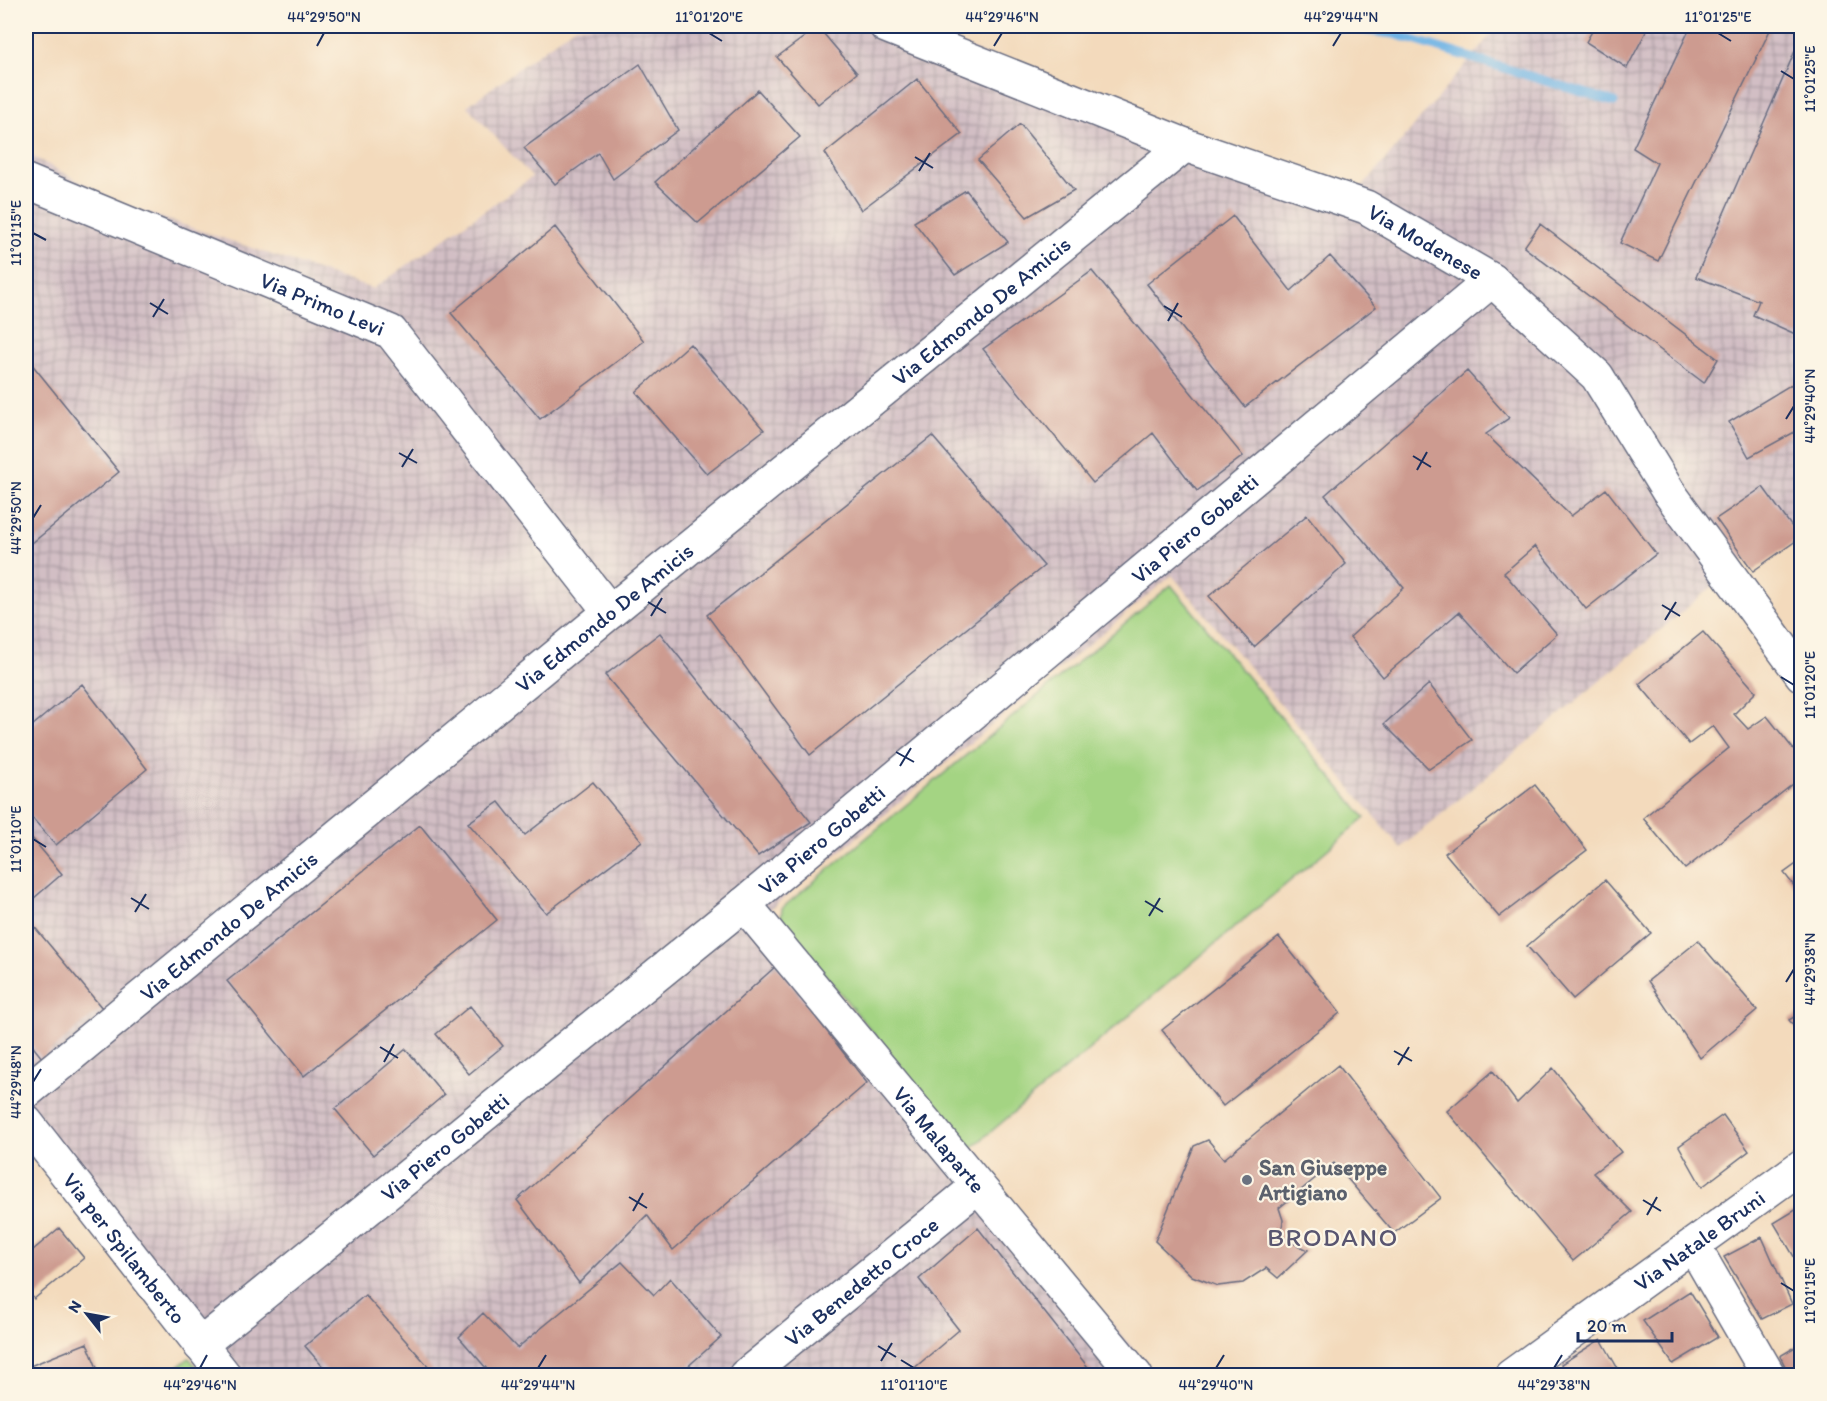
<svg xmlns="http://www.w3.org/2000/svg" width="1827" height="1401" viewBox="0 0 1827 1401" font-family="Itim,sans-serif">
<style>
.industrial{fill:url(#industrial-grid)}
.park{fill:url(#park-crowns);stroke:#608270;stroke-width:1.5}
.pitch{fill:#a4d483;stroke:#608270;stroke-width:1.5}
.lines{fill:none;stroke-linecap:round;stroke-linejoin:round}
.stream{stroke:#6fb4e5;stroke-width:9}
.building{fill:#cd9b90}
.minor-casing{stroke:#676b7f;stroke-width:36}
.major-casing{stroke:#676b7f;stroke-width:36}
.minor{stroke:#fff;stroke-width:33}
.major{stroke:#fff;stroke-width:33}
.ticks{fill:none;stroke:#1b2f5e;stroke-width:2}
.worship-dot{fill:#6b7280;stroke:#fcf5e5;stroke-width:2}
.labels{text-anchor:middle;dominant-baseline:central;stroke-width:4.5;stroke-linejoin:round;paint-order:stroke}
.street-label{font-size:22px;fill:#1b2f5e;stroke:#fcf5e5}
.worship-label{font-size:22px;font-weight:bold;fill:#5b616d;stroke:#fcf5e5;text-anchor:start}
.quarter-label{font-size:26px;letter-spacing:1.5px;fill:#595570;stroke:#fcf5e5}
.neatline{fill:none;stroke:#1b2f5e;stroke-width:2}
.ticks-label{font-size:15px;text-anchor:middle;fill:#1b2f5e}
</style>
<defs>
<pattern id="industrial-grid" width="8" height="8" patternUnits="userSpaceOnUse" patternTransform="scale(1.5)"><rect width="8" height="8" fill="#d2bec4"/><path d="M0 4h8M4 0v8" fill="none" stroke="#aa9ba2"/></pattern>
<pattern id="park-crowns" width="20" height="18" patternUnits="userSpaceOnUse" patternTransform="scale(1.5)"><rect width="20" height="18" fill="#a4d483"/><path d="M2 6a3 3 0 1 1 6 0M12 15a3 3 0 1 1 6 0" fill="none" stroke="#8db674"/></pattern>
</defs>
<rect width="100%" height="100%" fill="#fcf5e5"/>
<filter id="ink" filterUnits="userSpaceOnUse"><feTurbulence type="fractalNoise" baseFrequency=".0167" numOctaves="2"/><feDisplacementMap in="SourceGraphic" scale="12" xChannelSelector="R" yChannelSelector="G"/><feConvolveMatrix kernelMatrix="1 2 1 2 8 2 1 2 1" color-interpolation-filters="sRGB"/></filter>
<filter id="wash" filterUnits="userSpaceOnUse"><feTurbulence type="fractalNoise" baseFrequency=".008" numOctaves="4" result="noise"/><feDisplacementMap in="SourceGraphic" scale="24" xChannelSelector="R" yChannelSelector="G"/><feGaussianBlur stdDeviation="1.35" result="paint"/><feColorMatrix in="noise" values="0 0 0 0 0 0 0 0 0 0 0 0 0 0 0 0 0 1.4 0 .05"/><feComposite in="paint" operator="in"/></filter>
<g filter="url(#wash)">
<rect width="100%" height="100%" fill="#f3dabc"/>
<path class="industrial" d="M576,26H914L1350,202L1498,26H1801V512L1401,848L1172,575L767,912L1155,1375H221L26,1145V153L124,205L373,289L532,177L467,106Z"/>
<path class="park" d="M189,1358L204,1375L166,1376Z"/>
<path class="pitch" d="M1171,585L1365,818L969,1150L781,921L782,908Z"/>
<g class="lines">
<path class="stream" d="M1325,26L1394,34L1614,102"/>
</g>
<g id="blocks">
<path class="building" d="M1595,26H1649L1627,68L1586,42Z
M1691,26H1772L1658,261L1620,243L1657,163L1633,148Z
M818,27L857,73L818,104L777,57Z
M1802,35V337L1753,315L1759,301L1696,277Z
M640,64L678,130L613,179L598,153L555,184L524,148Z
M917,79L962,134L861,210L825,153Z
M758,90L800,137L698,223L655,182Z
M1020,124L1074,190L1027,217L978,160Z
M966,190L1008,242L955,275L914,222Z
M1233,216L1291,291L1330,256L1376,307L1245,407L1147,284Z
M1540,224L1718,359L1704,383L1524,247Z
M555,227L644,341L540,419L451,313Z
M1092,271L1243,456L1197,491L1153,433L1093,483L983,349Z
M690,344L764,430L707,474L636,392Z
M26,357L119,472L26,548Z
M1467,371L1509,418L1486,434L1571,516L1606,489L1656,554L1586,609L1535,546L1504,573L1557,634L1513,673L1459,612L1383,677L1350,637L1404,588L1325,495Z
M1802,378V428L1749,457L1729,422Z
M932,436L1044,566L810,755L707,615Z
M1763,487L1800,538L1753,571L1716,519Z
M1307,515L1346,564L1254,647L1209,596Z
M1703,632L1756,692L1734,714L1748,729L1767,716L1802,760V777L1685,869L1643,818L1729,748L1713,726L1689,744L1639,684Z
M660,633L811,822L758,856L605,675Z
M82,684L147,769L56,845L26,811V731Z
M1429,684L1472,740L1429,769L1384,724Z
M593,782L642,841L546,913L468,823L499,802L525,835Z
M1535,785L1587,850L1499,917L1445,853Z
M420,825L497,920L304,1076L227,981Z
M26,831L62,874L27,904L26,902Z
M1802,860V896L1784,873Z
M1605,880L1651,933L1573,999L1527,946Z
M27,918L102,1008L42,1058L26,1038V919Z
M1279,937L1340,1013L1223,1106L1162,1030Z
M1698,941L1757,1010L1700,1058L1648,981Z
M776,966L867,1083L673,1250L647,1215L579,1283L517,1200Z
M470,1006L503,1046L469,1074L436,1034Z
M1802,1012V1036L1789,1020Z
M406,1049L444,1095L373,1155L335,1109Z
M1338,1065L1441,1198L1394,1233L1334,1163L1279,1208L1283,1220L1281,1237L1308,1250L1278,1278L1266,1268L1243,1283L1218,1286L1192,1276L1155,1241L1194,1146L1208,1140L1224,1159Z
M1553,1068L1621,1152L1593,1173L1632,1212L1573,1261L1447,1111L1493,1071L1517,1103Z
M1723,1115L1749,1151L1702,1187L1679,1146Z
M1802,1206V1270L1774,1223Z
M59,1228L84,1258L34,1299L26,1289V1256Z
M978,1228L1095,1376H905L959,1330L919,1279Z
M1762,1237L1792,1304L1762,1319L1724,1257Z
M622,1262L654,1295L670,1278L721,1337L677,1376H493L459,1337L483,1313L517,1348Z
M1690,1291L1718,1337L1673,1364L1643,1321Z
M365,1295L437,1376H331L305,1346Z
M1601,1339L1622,1376H1567L1561,1364Z
M87,1343L97,1368L79,1376H75L74,1373L69,1376H34L30,1366Z
M1802,1343V1376H1790L1780,1356Z"/>
</g>
</g>
<g filter="url(#ink)">
<use href="#blocks" fill-opacity="0" stroke="#676b7f" stroke-width="1.5"/>
<g class="lines">
<defs>
<g id="minor">
<path id="s1" d="M886,26L1185,145L1366,207L1492,280L1597,376L1668,491L1802,675"/>
<path id="s2" d="M26,181L391,332L610,612"/>
<path id="s3" d="M744,904L1136,1376"/>
<path id="s4" d="M26,1092L610,612L1185,145"/>
<path d="M1693,1245L1769,1376"/>
<path id="s5" d="M200,1345L744,904L1492,280"/>
<path id="s6" d="M745,1376L978,1186"/>
<path id="s7" d="M1511,1376L1802,1166"/>
</g>
<g id="major">
<path id="s8" d="M26,1122L225,1376"/>
</g>
</defs>
<use href="#minor" class="minor-casing"/>
<use href="#major" class="major-casing"/>
<use href="#minor" class="minor"/>
<use href="#major" class="major"/>
</g>
</g>
<path class="ticks" d="M709,33L722,41M1718,33L1731,41M317,46L324,33M994,46L1002,33M1333,46L1341,33M1781,71L1794,79M915,157L933,168M919,171L930,153M33,233L46,240M150,303L168,314M1164,306L1182,317M153,317L164,299M1168,321L1178,303M1786,419L1794,406M399,453L417,463M1413,456L1431,467M402,467L413,449M1417,470L1427,452M33,518L41,505M648,602L666,613M1662,605L1680,616M651,616L662,598M1665,620L1676,602M1781,677L1794,685M896,752L914,762M900,766L911,748M33,839L46,847M131,898L149,909M1145,901L1163,912M135,912L146,894M1149,916L1160,898M1786,982L1794,969M380,1047L398,1058M1394,1051L1412,1061M384,1062L394,1044M1398,1065L1409,1047M33,1082L41,1069M629,1197L647,1208M1643,1200L1661,1211M633,1211L643,1193M1647,1215L1657,1197M1781,1283L1794,1291M878,1346L896,1357M901,1360L914,1368M881,1361L892,1343M200,1368L207,1355M538,1368L546,1355M1216,1368L1224,1355M1554,1368L1562,1355"/>
<circle class="worship-dot" cx="1247" cy="1180" r="6"/>
<g class="labels">
<g class="street-label">
<text stroke="none"><textPath href="#s1" startOffset="582">Via Modenese</textPath></text>
<text stroke="none"><textPath href="#s2" startOffset="321">Via Primo Levi</textPath></text>
<text stroke="none"><textPath href="#s4" startOffset="1234">Via Edmondo De Amicis</textPath></text>
<text stroke="none"><textPath href="#s5" startOffset="1287">Via Piero Gobetti</textPath></text>
<text stroke="none"><textPath href="#s4" startOffset="748">Via Edmondo De Amicis</textPath></text>
<text stroke="none"><textPath href="#s5" startOffset="801">Via Piero Gobetti</textPath></text>
<text stroke="none"><textPath href="#s4" startOffset="262">Via Edmondo De Amicis</textPath></text>
<text stroke="none"><textPath href="#s3" startOffset="306">Via Malaparte</textPath></text>
<text stroke="none"><textPath href="#s5" startOffset="315">Via Piero Gobetti</textPath></text>
<text stroke="none"><textPath href="#s7" startOffset="232">Via Natale Bruni</textPath></text>
<text stroke="none"><textPath href="#s8" startOffset="160">Via per Spilamberto</textPath></text>
<text stroke="none"><textPath href="#s6" startOffset="150">Via Benedetto Croce</textPath></text>
</g>
<g class="worship-label">
<text x="1259" y="1167">San Giuseppe<tspan x="1259" dy="25">Artigiano</tspan></text>
</g>
<g class="quarter-label">
<text x="1333" y="1237">BRODANO</text>
</g>
</g>
<rect width="1827" height="1401" fill="none" stroke="#fcf5e5" stroke-width="66"/>
<g transform="translate(87 1314) rotate(301)" stroke="#fcf5e5" stroke-width="4.5" paint-order="stroke">
<path d="M0-4.5L10 22L0 15L-10 22Z" fill="#1b2f5e"/>
<text y="-9" font-size="16" font-weight="bold" text-anchor="middle" fill="#1b2f5e">N</text>
</g>
<path d="M1578 1332v9h94v-9" fill="none" stroke="#1b2f5e" stroke-width="3"/>
<text x="1587" y="1332" font-size="18" fill="#1b2f5e" stroke="#fcf5e5" stroke-width="4.5" paint-order="stroke">20 m</text>
<rect x="33" y="33" width="1761" height="1335" class="neatline"/>
<g class="ticks-label">
<text x="324" y="22">44°29'50"N</text>
<text x="709" y="22">11°01'20"E</text>
<text x="1002" y="22">44°29'46"N</text>
<text x="1341" y="22">44°29'44"N</text>
<text x="1718" y="22">11°01'25"E</text>
<text transform="translate(1810 79) rotate(-90)" y="5">11°01'25"E</text>
<text transform="translate(16 233) rotate(-90)" y="5">11°01'15"E</text>
<text transform="translate(1810 406) rotate(-90)" y="5">44°29'40"N</text>
<text transform="translate(16 518) rotate(-90)" y="5">44°29'50"N</text>
<text transform="translate(1810 685) rotate(-90)" y="5">11°01'20"E</text>
<text transform="translate(16 839) rotate(-90)" y="5">11°01'10"E</text>
<text transform="translate(1810 969) rotate(-90)" y="5">44°29'38"N</text>
<text transform="translate(16 1082) rotate(-90)" y="5">44°29'48"N</text>
<text transform="translate(1810 1291) rotate(-90)" y="5">11°01'15"E</text>
<text x="200" y="1390">44°29'46"N</text>
<text x="538" y="1390">44°29'44"N</text>
<text x="914" y="1390">11°01'10"E</text>
<text x="1216" y="1390">44°29'40"N</text>
<text x="1554" y="1390">44°29'38"N</text>
</g>
</svg>
